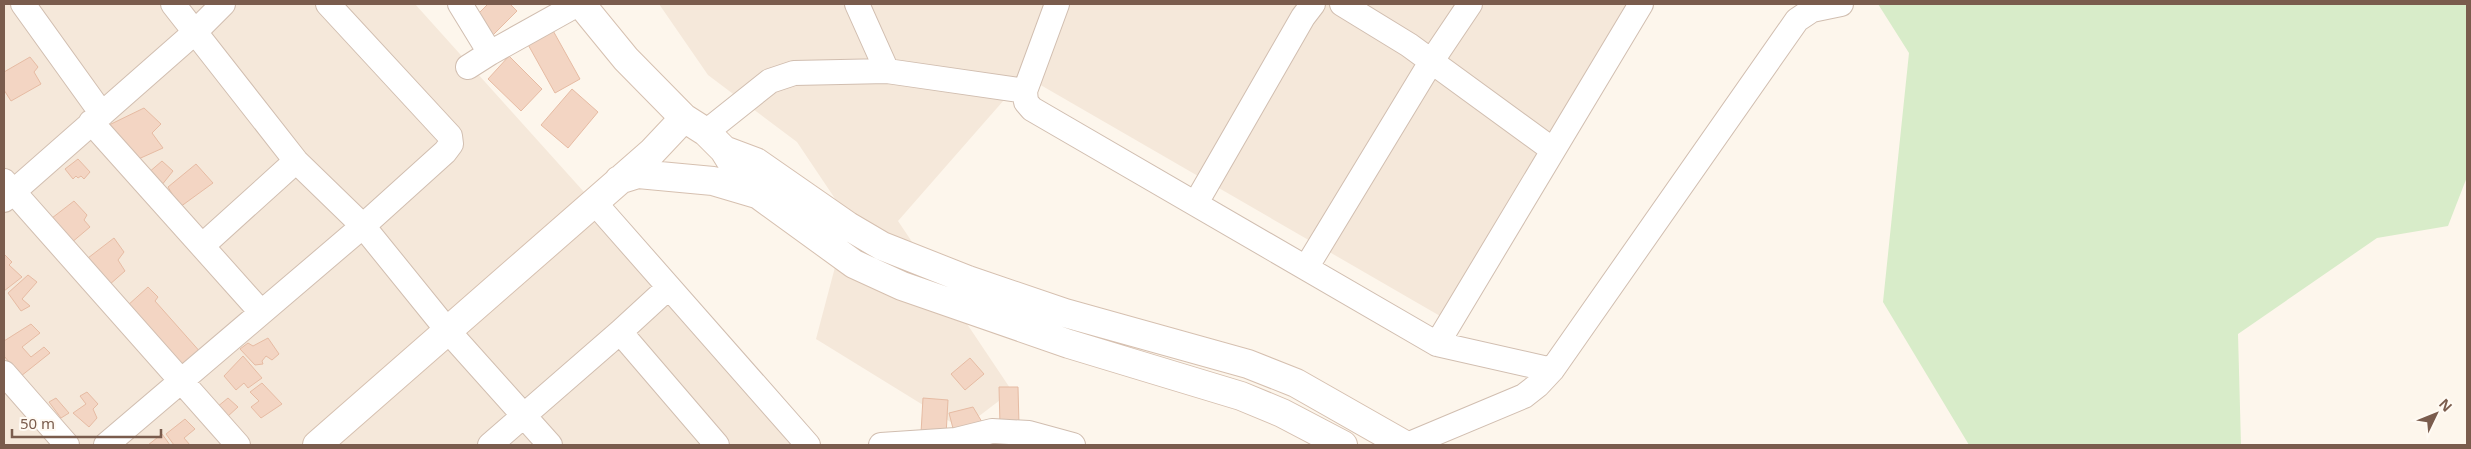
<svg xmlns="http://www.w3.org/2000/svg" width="2471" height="449" viewBox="0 0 2471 449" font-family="'Noto Sans',sans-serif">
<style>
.residential{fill:#f5e8da}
.green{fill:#d8ecc9}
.building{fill:#f3d5c3;stroke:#e6bba3}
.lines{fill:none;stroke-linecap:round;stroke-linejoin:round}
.street-casing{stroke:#d1beb0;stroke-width:26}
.secondary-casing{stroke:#d6c0b0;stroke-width:30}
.street{stroke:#fff;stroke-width:24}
.secondary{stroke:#fff;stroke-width:28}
</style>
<rect width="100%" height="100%" fill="#fdf6ec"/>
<path class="residential" d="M4,4H415L584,192L803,445H4Z
M659,4H1641L1447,320L1025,76L898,221L1012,391L962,429L816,339L848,218L797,142L708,75Z"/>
<path class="green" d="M1878,4H2467V177L2448,226L2377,238L2238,334L2241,445H1969L1883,302L1909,53Z"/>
<path class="building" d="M488,4H510L517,11L491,37L473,19Z
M551,27L580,79L555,93L526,41Z
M509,56L542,89L521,111L488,79Z
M30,57L38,67L34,72L41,84L11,101L4,90V72Z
M572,89L598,112L568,148L541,125Z
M144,108L161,124L152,133L163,148L134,161L109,125Z
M78,159L90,172L84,179L81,176L78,178L76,176L73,179L65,169Z
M162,161L173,171L161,186L148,173Z
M196,164L213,183L180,207L168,187Z
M74,201L87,215L84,220L90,227L71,243L52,218Z
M114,238L124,252L118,260L125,271L109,285L88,258Z
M4,254L12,262L9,265L22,277L4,291Z
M28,275L37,282L22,299L30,306L21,311L8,293Z
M148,287L158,297L155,301L202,354L184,368L127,306Z
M31,324L40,333L22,347L31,357L44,347L50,353L21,376L4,356V341Z
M268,338L279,354L272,360L266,356L262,361L263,364L255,365L240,349L248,343L253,346Z
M243,356L262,378L248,388L244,383L236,390L224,376Z
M970,358L984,374L965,390L951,374Z
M262,383L282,404L261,418L251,407L259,401L250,392Z
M999,387H1018L1019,425H1000Z
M87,392L98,404L93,409L97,418L89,427L73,413L86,404L80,396Z
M56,398L69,413L61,418L49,402Z
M228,398L238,407L227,417L217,407Z
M923,398L948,400L946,435L921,433Z
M973,407L988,432L956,440L949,413Z
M185,419L195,429L184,438L190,445H174L166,434Z
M162,434L170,445H148Z"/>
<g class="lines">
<defs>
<path id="street" d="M23,4L102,114
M173,4L296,161L363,226L448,331L550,445
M460,4L490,53L578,4
M857,4L887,71
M1057,4L1025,91L1026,102L1032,109L1437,344L1641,4
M1342,4L1409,45L1553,150
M468,67L490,53
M91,122L261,312
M706,132L770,81L794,73L887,71L1025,91
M4,181L238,445
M4,200L194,33L223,4
M594,202L808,445
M1196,203L1303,17L1313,4
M202,246L296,161
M1306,268L1431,62L1470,4
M620,332L717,445
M1437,344L1552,370
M4,373L67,445
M106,445L363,226L445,152L451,144L450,136L328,4
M490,445L620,332L669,287
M881,445L956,440L992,431L1029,433L1073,445
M1407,445L1524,396L1538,385L1552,370L1797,20L1812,10L1841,4"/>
<path id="secondary" d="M581,4L626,59L684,118L706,132L724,150L742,179L759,195L854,264L902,286L1069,344L1241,396L1282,413L1343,445
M724,150L756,162L848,226L882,246L968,280L1065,313L1248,364L1296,383L1405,445
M619,180L638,174L713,181L757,194
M317,445L652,152L684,118"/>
</defs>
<use href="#street" class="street-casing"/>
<use href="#secondary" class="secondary-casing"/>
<use href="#street" class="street"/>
<use href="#secondary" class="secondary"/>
</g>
<rect width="2471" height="449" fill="none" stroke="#7a5c4d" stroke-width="10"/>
<g transform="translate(2436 414) rotate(47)" stroke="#fffaf3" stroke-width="4" paint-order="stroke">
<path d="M0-4L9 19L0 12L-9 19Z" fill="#7a5c4d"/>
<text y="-8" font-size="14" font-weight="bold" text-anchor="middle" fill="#7a5c4d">N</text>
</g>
<path d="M12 429v8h149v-8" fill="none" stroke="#7a5c4d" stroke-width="2.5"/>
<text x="20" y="429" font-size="15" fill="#7a5c4d" stroke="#fffaf3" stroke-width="4" paint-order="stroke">50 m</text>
</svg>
